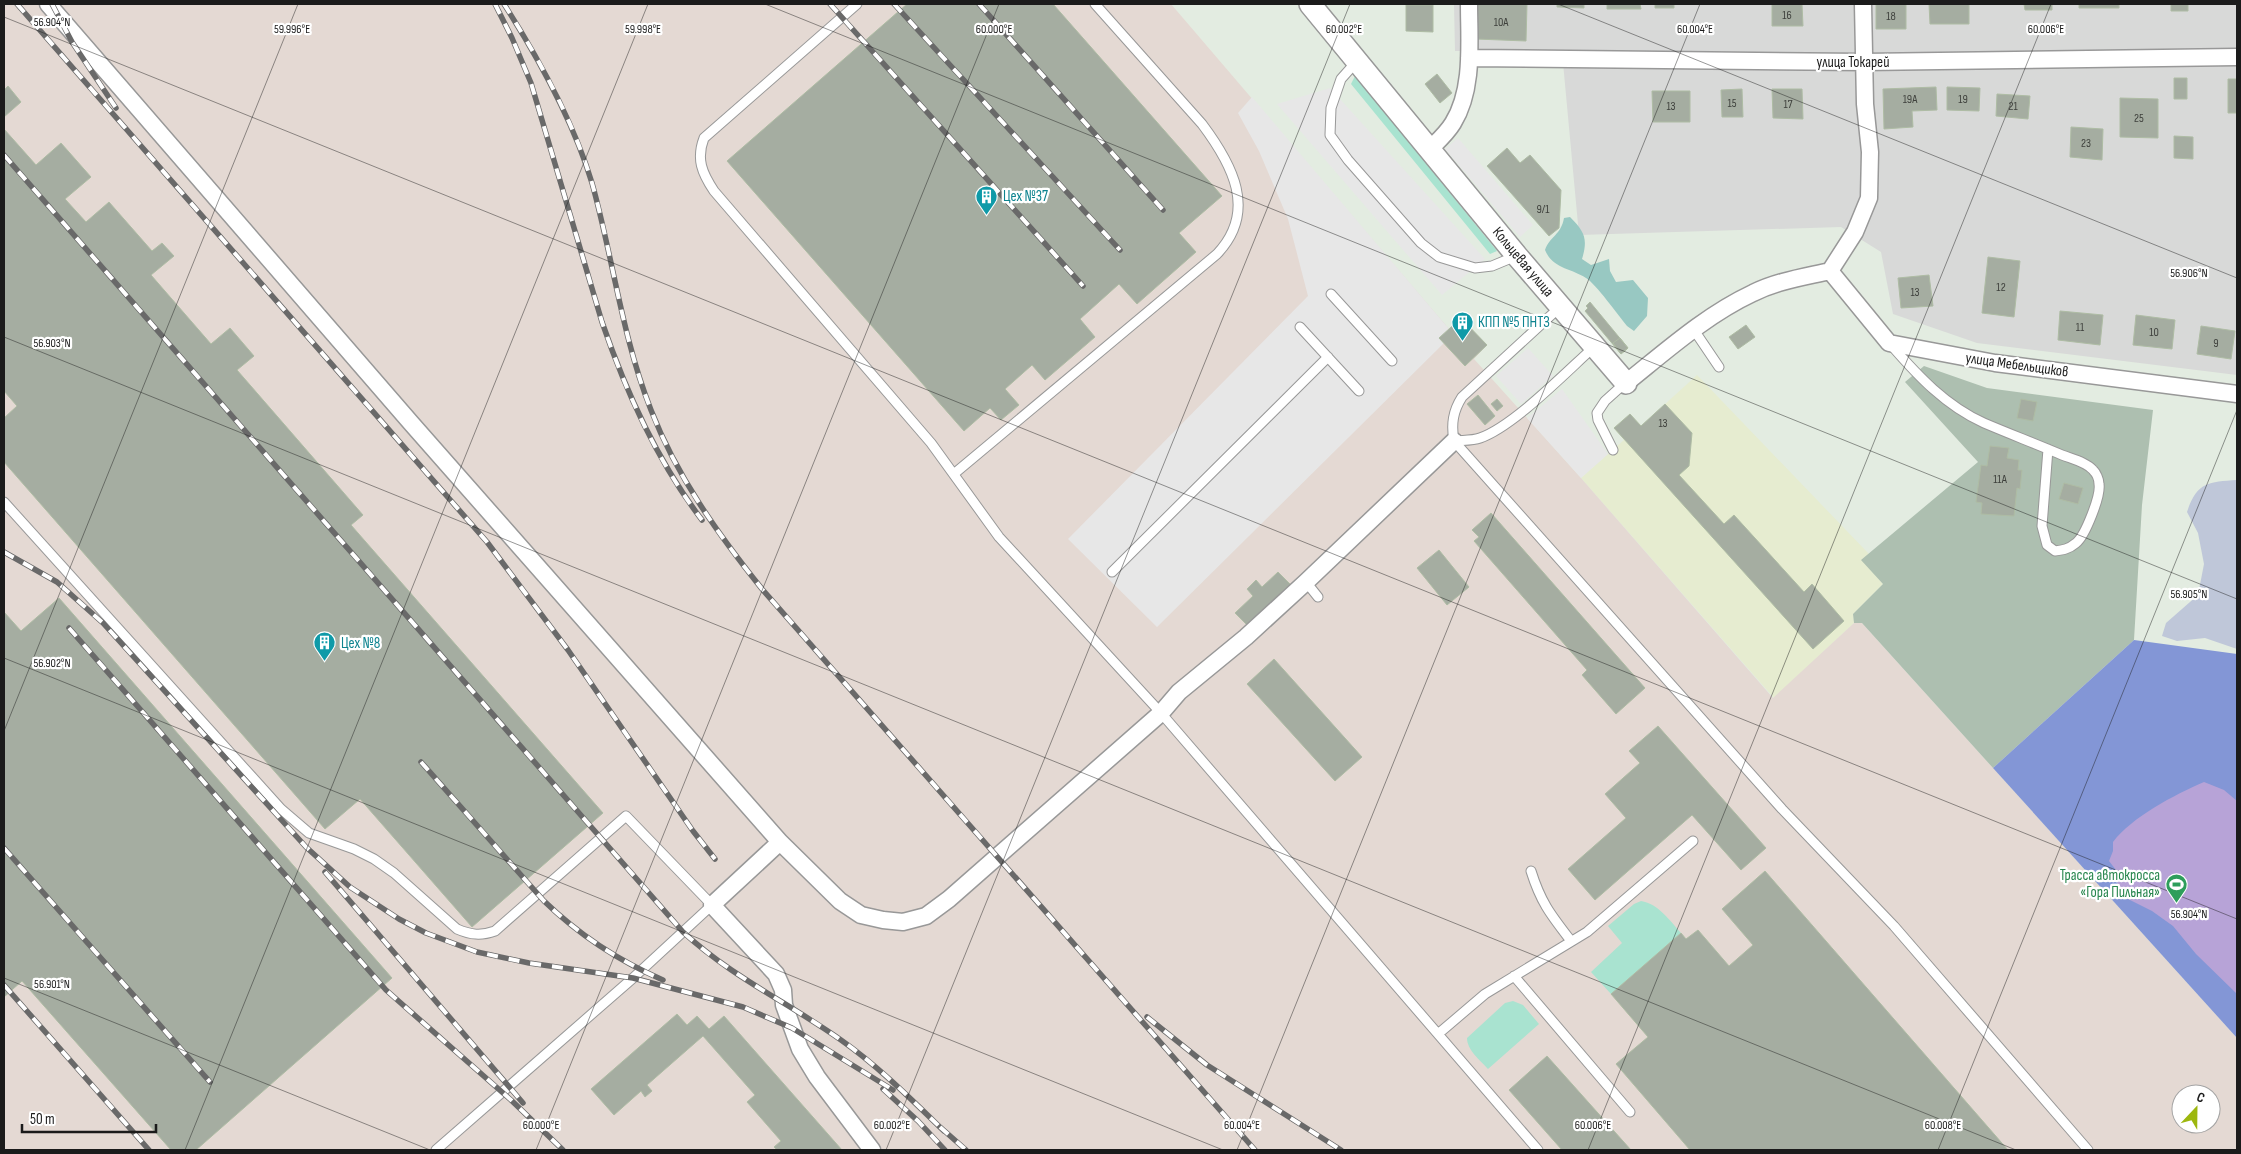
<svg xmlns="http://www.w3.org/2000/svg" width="2241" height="1154" viewBox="0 0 2241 1154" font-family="'Sofia Sans Condensed',sans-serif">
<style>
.residential{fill:#d8d9d8}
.commercial{fill:#e6ecd0}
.industrial{fill:#e4d9d3;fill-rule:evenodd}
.construction{fill:#adbfb0}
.grass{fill:#a9e3d0}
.forest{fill:#98c8c2}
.wetland{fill:#bfc7d9}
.pitch{fill:#8396d6}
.parking{fill:#e7e7e7}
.water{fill:#b7a3d7}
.building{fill:#a5ada1;stroke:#aebca4}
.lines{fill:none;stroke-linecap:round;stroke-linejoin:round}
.service-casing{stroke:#989898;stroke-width:11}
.minor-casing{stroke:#989898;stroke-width:19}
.tertiary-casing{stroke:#989898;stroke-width:24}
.service{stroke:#fff;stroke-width:9}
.minor{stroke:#fff;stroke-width:16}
.tertiary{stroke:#fff;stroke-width:21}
.rail-casing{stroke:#696969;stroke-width:5.5}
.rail{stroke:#fff;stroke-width:4;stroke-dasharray:11;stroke-linecap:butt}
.ticks{fill:none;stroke:#1b1b1b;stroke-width:1;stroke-opacity:0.45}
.labels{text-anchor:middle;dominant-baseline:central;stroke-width:4.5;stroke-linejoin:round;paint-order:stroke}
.number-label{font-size:12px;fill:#3e403c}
.street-label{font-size:15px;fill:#1b1b1b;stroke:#fff}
.culture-label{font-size:15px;fill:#0d838f;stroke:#fff;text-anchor:start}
.leisure-label{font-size:15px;fill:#27864d;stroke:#fff;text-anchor:end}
.ticks-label{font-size:12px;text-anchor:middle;fill:#1b1b1b;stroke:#fff;stroke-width:4.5;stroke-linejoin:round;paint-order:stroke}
</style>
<rect width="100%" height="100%" fill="#e3ece1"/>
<path class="residential" d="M1454,4H2237V375L1977,343L1893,314L1881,252L1841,227L1579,235L1562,52L1455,51Z"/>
<path class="commercial" d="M1697,375L1869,554L1862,560L1883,584L1853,614L1854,623L1774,698L1581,478L1624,440L1614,428L1630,414L1641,426Z"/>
<path class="industrial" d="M4,4H1171L1449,329L1461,318L1487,345L1474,359L1581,478L1773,698L1854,623H1862L2237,1038V1150H4ZM2181,1094H2211V1124H2181Z"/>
<path class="construction" d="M1924,366L1987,388L2153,410L2142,505L2134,640L1993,768L1862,623H1854L1853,614L1883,584L1861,560L1978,462L1905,382Z"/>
<path class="grass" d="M1355,76L1497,251L1490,254L1351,84Z
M1641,901C1659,904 1670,921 1681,933L1611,994L1591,972L1622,943L1608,926L1634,904Z
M1513,1001L1523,1005L1539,1024L1488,1069C1480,1060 1467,1050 1467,1038L1505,1003Z"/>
<path class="forest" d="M1570,217C1585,232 1588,239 1582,259L1591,265L1609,259L1610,271L1616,282L1633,280L1648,298L1647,316L1634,331L1627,326C1619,316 1595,283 1586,278C1571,268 1553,269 1545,250C1550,236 1561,235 1564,218Z"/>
<path class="wetland" d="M2237,480V649L2205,638L2177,641L2162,636L2166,623L2198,595L2204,564L2198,533L2187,512C2197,482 2208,482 2237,480Z"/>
<path class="pitch" d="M2134,640L2237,654V1038L1993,768Z"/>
<path class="parking" d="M1330,88L1485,259L1442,295L1277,104Z
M1252,97L1449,329L1444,343L1157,627L1068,539L1308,296L1288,219L1259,151L1238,113Z
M1458,138L1533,225L1520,237L1445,149Z
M1528,348L1553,376L1521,404L1496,376Z
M1562,389L1608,454L1581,478L1527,418Z"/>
<path class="water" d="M2204,782L2224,790L2237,801V994L2196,954L2173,926L2152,911L2126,898L2118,889L2116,870L2109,861L2113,851V842C2132,817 2174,795 2204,782Z"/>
<path class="building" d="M907,4H1053L1222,196L1179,233L1196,252L1137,304L1119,284L1080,319L1095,337L1045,380L1032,365L1005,389L1019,405L1001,420L990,408L964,431L727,161Z
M1475,4H1527L1526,41L1476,39Z
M1557,4H1584V8L1557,7Z
M1607,4H1640L1641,9H1607Z
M1655,4H1674V8H1655Z
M1772,4H1802L1803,26H1772Z
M1876,4H1906V29H1876Z
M1929,4H1969V24H1930Z
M2024,4H2052V10H2025Z
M2079,4H2119V8H2079Z
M2171,4H2188V11H2171Z
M1406,5H1433V32L1406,31Z
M1437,74L1452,93L1440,103L1425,84Z
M2174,78H2187V99H2174Z
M2228,79H2237V113H2228Z
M8,86L21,102L4,117V90Z
M1936,87L1937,110L1912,111L1913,127L1884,129L1883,89Z
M1947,87L1980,88L1979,111L1947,110Z
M1742,89L1743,117H1722L1721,90Z
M1772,89H1802L1803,119L1773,118Z
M1652,91H1690V122H1653Z
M1997,94L2030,96L2028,119L1996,116Z
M2120,98L2158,99V138L2120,137Z
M2071,127L2103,129L2102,160L2070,157Z
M4,129L36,165L61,143L91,177L65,199L86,222L109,202L152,251L162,243L174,256L151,275L211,344L230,328L254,356L237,370L363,515L351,525L603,813L472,927L360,799L325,829L4,462V418L17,406L4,391Z
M2174,136L2193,137V159L2174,158Z
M1507,148L1520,163L1530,155L1561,190L1559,228L1549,236L1487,166Z
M1988,257L2020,261L2014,317L1982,313Z
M1929,275L1933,306L1901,308L1898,278Z
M1590,302L1628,348L1621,354L1585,311L1588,308L1586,306Z
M2060,311L2103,315L2100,345L2058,340Z
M2136,315L2175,320L2172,349L2133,345Z
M1461,318L1487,345L1465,366L1439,338Z
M1746,325L1755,337L1738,349L1729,337Z
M2201,326L2235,331L2231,359L2197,354Z
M1620,338L1628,348L1621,354L1613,343Z
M1478,395L1495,416L1485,425L1467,404Z
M1497,399L1503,406L1497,411L1491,404Z
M2021,399L2037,402L2033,421L2017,418Z
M1665,404L1692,433L1689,466L1679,475L1724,524L1734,515L1804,592L1812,584L1844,621L1813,649L1614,428L1630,414L1641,426Z
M1990,446L2009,448L2007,458L2019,460L2018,470H2022L2020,489L2017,488L2014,516L1981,514L1982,503L1976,502L1981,465L1987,466Z
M2064,483L2083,488L2078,504L2059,499Z
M1491,513L1645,688L1616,714L1582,675L1587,670L1474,541L1479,537L1472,530Z
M1439,550L1469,587L1447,605L1417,568Z
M1278,572L1290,584L1247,625L1235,613L1253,596L1247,589L1256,580L1262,587Z
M59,598L392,978L196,1150H171L22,981L4,997V612L21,631Z
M1274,659L1362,757L1335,781L1247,684Z
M1658,726L1766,848L1741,870L1692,815L1595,900L1568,869L1626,818L1605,794L1640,763L1629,751Z
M1765,871L2008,1150H1690L1616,1064L1648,1037L1611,994L1681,933L1686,939L1698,930L1729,966L1753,945L1722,909Z
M677,1014L687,1025L697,1016L709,1029L724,1016L842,1150H777L774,1147L781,1141L747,1102L755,1095L703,1036L647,1085L652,1091L645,1097L641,1091L614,1115L591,1089Z
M1547,1056L1631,1150H1562L1509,1090Z"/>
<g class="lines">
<defs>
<path id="service" d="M857,4L704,138C696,159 702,173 714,191L931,443L999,537L1161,713L1538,1150
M1357,61L1341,79L1331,108L1330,135L1348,160L1421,243L1439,257L1475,268L1492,266L1516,256
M1331,294L1392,361
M1560,307L1462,397C1453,411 1451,424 1454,441L1782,809L1894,926L2088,1150
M1300,327L1359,391
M1694,330L1719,367
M1891,345C1918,376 1946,406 1984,423C2010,434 2036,444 2062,455C2072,459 2086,462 2093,470C2096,473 2099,479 2099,484C2101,496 2085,536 2076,543C2069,549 2063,550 2055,551L2047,545L2042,526L2048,449
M1454,441C1462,440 1472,441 1480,438C1514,426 1566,372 1594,347
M1613,450L1598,420L1597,413L1605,401L1625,383
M955,473L1217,254C1258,211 1232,164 1202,124L1095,4
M4,502L281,809L309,833L354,849L374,859L394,873L457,929C471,935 481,936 495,931L626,816L712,905L633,978L436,1150
M1112,572L1328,357
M1306,582L1318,597
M1531,871C1541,903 1551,915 1571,941
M1514,976L1630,1112
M1438,1034L1485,994L1587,932L1693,841"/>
<path id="minor" d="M48,4L411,423L780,842L840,901L861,915L883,920L903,922L926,916L949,899L1161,713L1179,692L1246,637L1306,582L1454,441
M1469,58L1864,62L2237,57
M1430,149C1438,141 1447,133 1453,123C1474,89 1469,42 1469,4
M1830,271L1889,343L1995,363L2237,394
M1830,271L1855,232L1869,198L1870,152L1865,104L1863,4
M1626,383C1666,351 1706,315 1753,293C1777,281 1804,277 1830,271
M780,842L712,905L776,974L783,990L784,1005L800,1049L817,1077L872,1150"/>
<path id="tertiary" d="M1310,4L1517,256L1626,383"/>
</defs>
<use href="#service" class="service-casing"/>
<use href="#minor" class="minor-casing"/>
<use href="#tertiary" class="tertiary-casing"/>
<use href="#service" class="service"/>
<use href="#minor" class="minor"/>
<use href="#tertiary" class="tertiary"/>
<defs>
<path id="rail" d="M17,4L487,542L568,650L693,831L715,859
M52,4L72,42L116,108
M495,4L512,38L531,83L602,322C626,392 657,461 702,520
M504,4C539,59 573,120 592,183C613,258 622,337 651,410C677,477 718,534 762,589L1255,1150
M830,4L1083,286
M894,4L1120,250
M979,4L1163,210
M4,155L683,932C732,977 787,1002 841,1040C878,1066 911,1099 944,1131
M4,552L57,582L103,623L306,847L350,887L399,919L426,933L477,952L529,963L633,978L743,1007L792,1028L893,1090
M69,628L386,990L511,1100L563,1150
M421,762L544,901C578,934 619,961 663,980
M4,848L210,1082
M325,872L523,1103
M4,985L149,1150
M1147,1017L1207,1065L1341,1150
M883,1089L918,1121L945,1150
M940,1127L966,1150"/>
</defs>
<use href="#rail" class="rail-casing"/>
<use href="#rail" class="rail"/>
</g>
<path class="ticks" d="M765,4L2237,599M1558,4L2237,278M4,17L2237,919M4,337L2016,1150M4,658L1223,1150M4,731L298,4M4,978L430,1150M185,1150L648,4M536,1150L999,4M886,1150L1350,4M1237,1150L1700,4M1588,1150L2051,4M1938,1150L2237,410"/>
<defs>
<symbol id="building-pin" viewBox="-11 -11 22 30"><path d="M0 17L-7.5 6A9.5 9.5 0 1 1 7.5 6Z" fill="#0f9aa8" stroke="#fff"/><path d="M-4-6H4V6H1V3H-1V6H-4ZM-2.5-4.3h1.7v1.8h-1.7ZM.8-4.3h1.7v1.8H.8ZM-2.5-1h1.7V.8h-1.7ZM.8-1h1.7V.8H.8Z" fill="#fff"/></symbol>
<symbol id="stadium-pin" viewBox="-11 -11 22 30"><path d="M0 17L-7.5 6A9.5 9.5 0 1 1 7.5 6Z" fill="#2e9e5b" stroke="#fff"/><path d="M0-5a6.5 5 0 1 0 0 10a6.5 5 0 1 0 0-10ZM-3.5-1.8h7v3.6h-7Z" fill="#fff"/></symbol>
</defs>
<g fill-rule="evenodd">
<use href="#building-pin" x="974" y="184" width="25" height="34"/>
<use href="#building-pin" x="1450" y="310" width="25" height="34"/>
<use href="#building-pin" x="312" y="630" width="25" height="34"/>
<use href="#stadium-pin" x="2164" y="872" width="25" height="34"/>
</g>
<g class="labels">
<g class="number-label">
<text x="1787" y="15">16</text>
<text x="1891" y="16">18</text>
<text x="1501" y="22">10А</text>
<text x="1910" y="99">19А</text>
<text x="1963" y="99">19</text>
<text x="1732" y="103">15</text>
<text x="1788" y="104">17</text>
<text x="1671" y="106">13</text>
<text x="2013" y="106">21</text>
<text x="2139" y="118">25</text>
<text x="2086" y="143">23</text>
<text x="1543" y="209">9/1</text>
<text x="2001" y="287">12</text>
<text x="1915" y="292">13</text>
<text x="2080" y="327">11</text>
<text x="2154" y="332">10</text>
<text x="2216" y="343">9</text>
<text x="1663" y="423">13</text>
<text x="2000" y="479">11А</text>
</g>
<g class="street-label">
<text x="1853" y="62">улица Токарей</text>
<text transform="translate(1523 262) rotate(50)">Кольцевая улица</text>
<text transform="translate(2017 365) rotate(8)">улица Мебельщиков</text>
</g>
<g class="culture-label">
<text x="1003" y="196">Цех №37</text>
<text x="1478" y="322">КПП №5 ПНТЗ</text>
<text x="341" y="643">Цех №8</text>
</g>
<g class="leisure-label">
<text x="2160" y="875">Трасса автокросса<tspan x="2160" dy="17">«Гора Пильная»</tspan></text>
</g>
</g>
<g class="ticks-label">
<text x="52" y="26">56.904°N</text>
<text x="292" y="33">59.996°E</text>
<text x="2046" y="33">60.006°E</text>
<text x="643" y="33">59.998°E</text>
<text x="994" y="33">60.000°E</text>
<text x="1344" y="33">60.002°E</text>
<text x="1695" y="33">60.004°E</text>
<text x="2189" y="277">56.906°N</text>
<text x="52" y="347">56.903°N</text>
<text x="2189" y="598">56.905°N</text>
<text x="52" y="667">56.902°N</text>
<text x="2189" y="918">56.904°N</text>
<text x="52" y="988">56.901°N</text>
<text x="541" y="1129">60.000°E</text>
<text x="892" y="1129">60.002°E</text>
<text x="1242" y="1129">60.004°E</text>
<text x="1593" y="1129">60.006°E</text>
<text x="1943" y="1129">60.008°E</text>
</g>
<rect width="2241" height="1154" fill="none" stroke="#1b1b1b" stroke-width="10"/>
<g transform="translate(2196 1109) rotate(22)"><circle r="24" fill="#ffffff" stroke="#a4a4a4"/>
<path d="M0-4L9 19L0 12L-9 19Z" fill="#9db70e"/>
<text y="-8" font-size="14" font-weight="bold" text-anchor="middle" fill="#1b1b1b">С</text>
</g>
<path d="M22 1124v8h134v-8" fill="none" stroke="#1b1b1b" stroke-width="2.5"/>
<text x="30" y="1124" font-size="15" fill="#1b1b1b" stroke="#ffffff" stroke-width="4" paint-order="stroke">50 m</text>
</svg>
